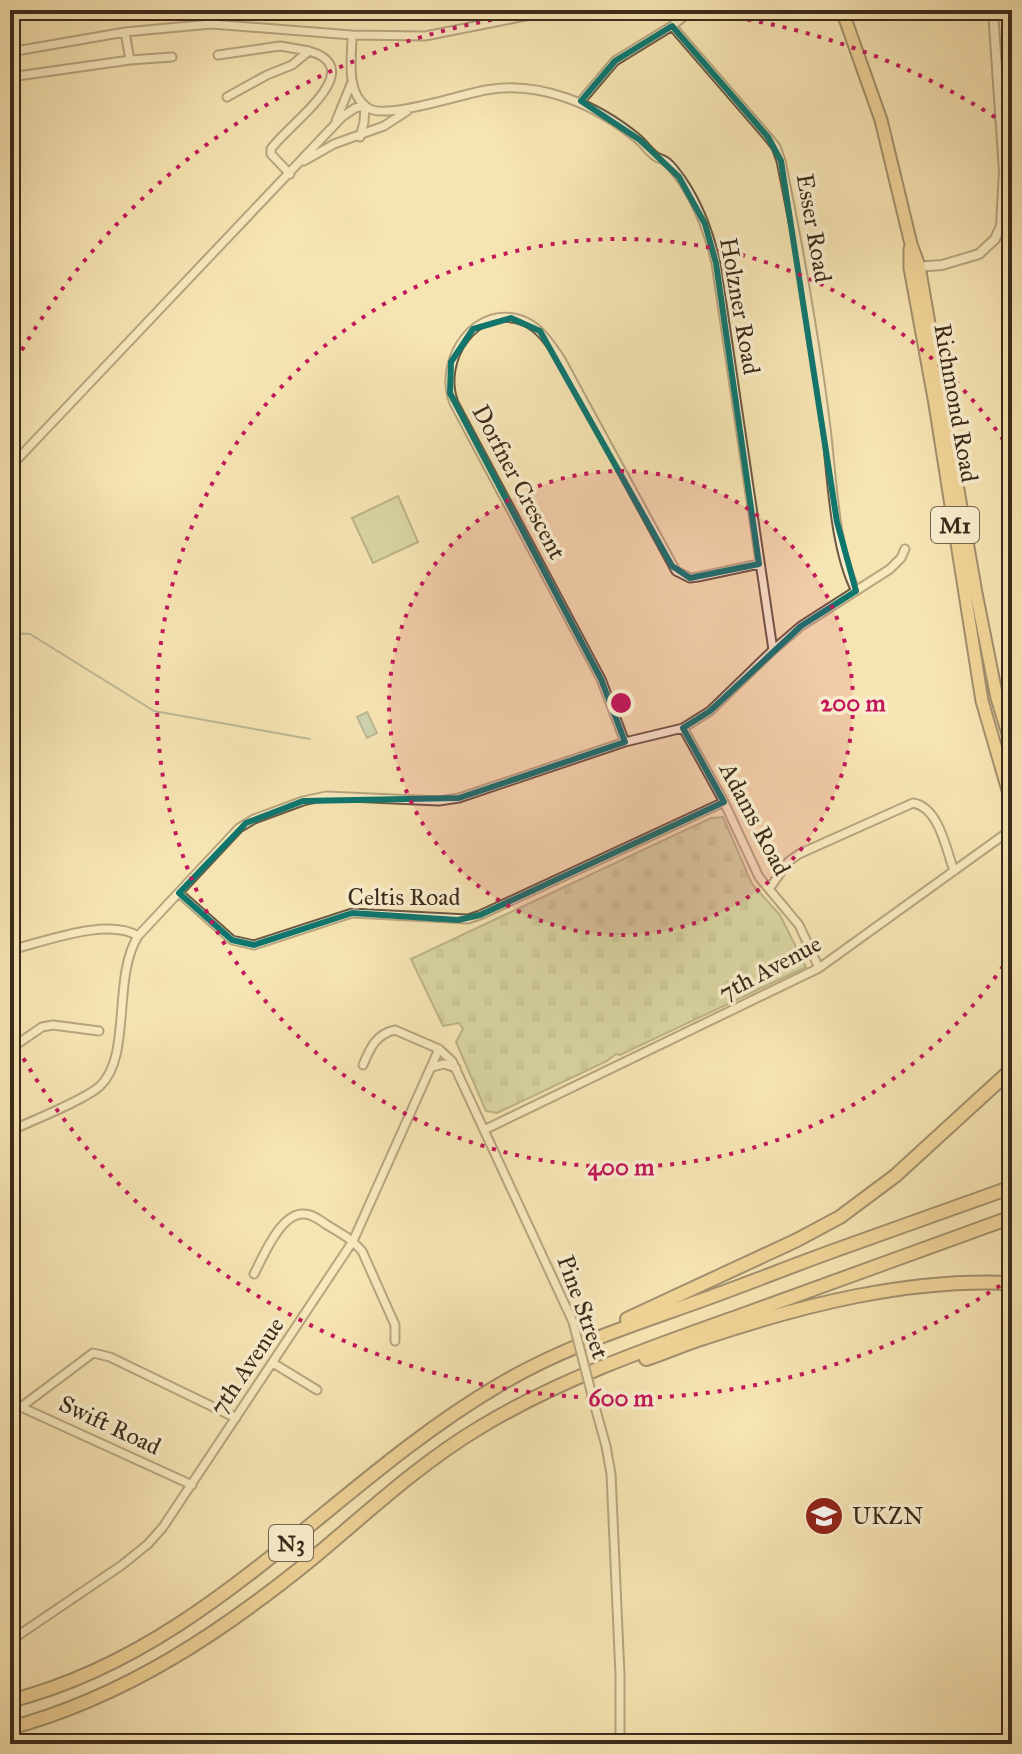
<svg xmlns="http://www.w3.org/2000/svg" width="1022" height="1754" viewBox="0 0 1022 1754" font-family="'IM FELL Great Primer',serif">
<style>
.cemetery{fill:url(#cemetery-stones);stroke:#787856;stroke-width:2}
.garden{fill:#b6c591;stroke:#787856;stroke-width:2}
.water{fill:#9dbfac;stroke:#768472;stroke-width:2}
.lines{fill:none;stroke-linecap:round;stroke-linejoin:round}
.stream{stroke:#768472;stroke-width:2}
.minor-casing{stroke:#6a5942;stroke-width:11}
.tertiary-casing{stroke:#6a5942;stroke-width:12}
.trunk-casing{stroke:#3b2b1c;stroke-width:15}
.motorway-casing{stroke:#3b2b1c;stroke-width:16}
.minor{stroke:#f9edcd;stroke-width:7}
.tertiary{stroke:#f9edcd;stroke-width:8}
.trunk{stroke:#ebc279;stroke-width:11}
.motorway{stroke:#ebc279;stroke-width:12}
.minor-bridge-casing{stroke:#6a5942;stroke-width:11;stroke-linecap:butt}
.minor-bridge{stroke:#f9edcd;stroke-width:7}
.marked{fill:none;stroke:#0f766e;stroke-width:6;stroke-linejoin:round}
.ring{fill:none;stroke:#c2185b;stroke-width:4;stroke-dasharray:4 8}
.labels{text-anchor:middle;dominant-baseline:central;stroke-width:7;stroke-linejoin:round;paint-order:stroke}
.shield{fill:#f9edcd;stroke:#746551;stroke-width:2}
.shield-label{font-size:22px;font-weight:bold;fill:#3b2b1c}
.street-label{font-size:24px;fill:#3b2b1c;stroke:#f9edcd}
.poi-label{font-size:24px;fill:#3b2b1c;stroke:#f9edcd;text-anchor:start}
.centre{fill:#c2185b;stroke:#f9edcd;stroke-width:4}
.ring-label{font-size:24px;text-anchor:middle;font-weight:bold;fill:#c2185b;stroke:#f9edcd;stroke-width:7;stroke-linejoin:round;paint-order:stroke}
</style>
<defs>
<pattern id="cemetery-stones" width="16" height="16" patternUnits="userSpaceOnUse" patternTransform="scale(2)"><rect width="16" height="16" fill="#b6c591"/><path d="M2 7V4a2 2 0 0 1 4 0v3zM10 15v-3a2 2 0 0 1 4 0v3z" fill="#9da97c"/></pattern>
</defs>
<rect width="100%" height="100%" fill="#f6e4b2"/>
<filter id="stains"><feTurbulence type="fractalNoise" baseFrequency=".0025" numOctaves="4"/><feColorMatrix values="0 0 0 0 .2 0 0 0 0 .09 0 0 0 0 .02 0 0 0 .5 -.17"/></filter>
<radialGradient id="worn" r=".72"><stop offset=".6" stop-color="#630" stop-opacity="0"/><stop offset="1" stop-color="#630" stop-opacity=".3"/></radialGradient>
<path class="cemetery" d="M723,817L752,884L780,915L806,967L620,1055L616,1054L607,1061L497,1113L486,1111L456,1042L463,1029L459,1023L443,1026L411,959L711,818Z"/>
<path class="garden" d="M398,496L418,542L373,563L352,518Z"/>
<path class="water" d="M367,712L377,733L367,738L357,717Z"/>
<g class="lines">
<path class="stream" d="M10,633L30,634L154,711L310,739"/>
<defs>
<path id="minor" d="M672,26L768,137L776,147L781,161C799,249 815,339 826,428C832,477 834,548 856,591
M352,35C352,58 345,93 368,108C386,120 462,94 486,90C540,80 597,105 638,139C644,144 648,151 655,156C658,159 662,158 665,161C671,164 677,174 681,179C699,205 709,233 716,263L773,650
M10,52L125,32L211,24L352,35L425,36L556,10
M218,55L280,46L309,51
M130,60L172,57
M10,77L130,60L125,32
M227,97L267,75L292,65L309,51C371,69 288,124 271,149V154L290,174
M581,101L615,61L672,26L692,10
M336,121L351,84
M360,137L364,122L365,106
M304,161L334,144L384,126L407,111
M10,467L342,117L355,108L365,106
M683,728L724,802L759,877L799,925L819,968
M625,742L601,679L454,403C437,360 476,300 526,322C541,329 551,345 560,358L676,571L690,578L698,577L759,564
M769,889L789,861L799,854L913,803C939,807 946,849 954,871
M179,893L232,940L254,945L352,913L468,919L480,915L724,802
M10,950C44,942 107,917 138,936
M10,1049L42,1027L53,1025L99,1031
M363,1065C370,1048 376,1034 395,1030L439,1049L452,1061L573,1322
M432,1067L444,1064L456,1068
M484,1130L819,968L1012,829
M10,1131C31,1121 85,1100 100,1086C132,1056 112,978 138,936L239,828L254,819L303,801L326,796L439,801L459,798L625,742L683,728L710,711L773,650L801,626L890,569L901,558L905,549
M254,1274C263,1257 281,1212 304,1214C312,1214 320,1220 327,1225C340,1233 352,1239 362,1251L395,1325V1341
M273,1363L317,1390
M594,1403L606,1446L611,1474L620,1675V1744
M10,1407H21L192,1485
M21,1407L93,1353L110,1357L236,1418
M10,1641L122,1565L148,1544L163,1527L353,1241L439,1049"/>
<path id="tertiary" d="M915,267L942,265L979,254L995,239L1001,226L1004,171L993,10"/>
<path id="trunk" d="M842,10L881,120L911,244L919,266L976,593L997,698L1012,747
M910,249V268L935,404L982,701L1012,804"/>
<path id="motorway" d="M627,1319L797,1240L840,1217L895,1176L1012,1069
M646,1359C665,1353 684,1344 704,1338C803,1305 907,1278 1012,1283
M10,1701C209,1650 329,1485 499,1385C561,1348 627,1327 694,1303C745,1285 796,1264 847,1246C902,1226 957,1207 1012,1187
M10,1728C125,1697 222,1632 313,1558C367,1513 419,1464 479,1428C561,1378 655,1346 745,1314C834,1282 923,1249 1012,1217"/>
</defs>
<use href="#minor" class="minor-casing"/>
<use href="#tertiary" class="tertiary-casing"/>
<use href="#trunk" class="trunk-casing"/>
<use href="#motorway" class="motorway-casing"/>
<use href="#minor" class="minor"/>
<use href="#tertiary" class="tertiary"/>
<use href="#trunk" class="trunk"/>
<use href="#motorway" class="motorway"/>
<defs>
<path id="minor-bridge" d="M573,1322L594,1403"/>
</defs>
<use href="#minor-bridge" class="minor-bridge-casing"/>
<use href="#minor-bridge" class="minor-bridge"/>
</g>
<path d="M0 0H1022V1754H0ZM672,26L768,137L781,161L837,522L856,591L801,626L710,711L683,728L724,802L480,915L458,920L352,913L254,945L232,940L179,893L246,823L303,801L459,798L625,742L601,679L450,393L451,362L473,329L511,318L540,331L672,566L690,578L759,564L716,263L705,224L679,177L640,140L581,101L615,61Z" fill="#f6e4b2" fill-opacity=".55" fill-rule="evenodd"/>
<path class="marked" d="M672,26L768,137L781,161L837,522L856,591L801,626L710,711L683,728L724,802L480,915L458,920L352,913L254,945L232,940L179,893L246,823L303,801L459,798L625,742L601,679L450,393L451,362L473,329L511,318L540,331L672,566L690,578L759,564L716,263L705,224L679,177L640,140L581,101L615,61Z"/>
<circle cx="621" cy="703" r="232" fill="#c2185b" fill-opacity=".12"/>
<g class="ring">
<circle cx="621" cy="703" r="232"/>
<path d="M1010 956A464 464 0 1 1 1010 450"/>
<path d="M1010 1279A695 695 0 0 1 10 1035M10 371A695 695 0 0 1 566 10M676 10A695 695 0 0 1 1010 127"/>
</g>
<defs>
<symbol id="university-disc" viewBox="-11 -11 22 22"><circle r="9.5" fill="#8f2418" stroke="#f9edcd"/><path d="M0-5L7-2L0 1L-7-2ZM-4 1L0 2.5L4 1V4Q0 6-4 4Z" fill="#fff"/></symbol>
</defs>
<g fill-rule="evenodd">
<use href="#university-disc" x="802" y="1494" width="44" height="44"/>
</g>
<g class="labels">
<g class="shield">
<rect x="931" y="507" width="48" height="36" rx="6"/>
<rect x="269" y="1525" width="44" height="36" rx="6"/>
</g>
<g class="shield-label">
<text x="955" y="525">M1</text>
<text x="291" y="1543">N3</text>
</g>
<g class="street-label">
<text transform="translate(814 228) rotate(80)">Esser Road</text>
<text transform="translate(740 306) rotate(80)">Holzner Road</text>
<text transform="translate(956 403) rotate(80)">Richmond Road</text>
<text transform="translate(519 482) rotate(62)">Dorfner Crescent</text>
<text transform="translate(755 819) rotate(62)">Adams Road</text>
<text x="404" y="897">Celtis Road</text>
<text transform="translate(770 968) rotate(-28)">7th Avenue</text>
<text transform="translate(583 1307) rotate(70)">Pine Street</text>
<text transform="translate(247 1366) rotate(-56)">7th Avenue</text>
<text transform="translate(110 1425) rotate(25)">Swift Road</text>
</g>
<g class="poi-label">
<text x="852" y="1516">UKZN</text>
</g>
</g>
<circle cx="621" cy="703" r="12" class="centre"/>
<g class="ring-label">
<text x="853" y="711">200 m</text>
<text x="621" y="1175">400 m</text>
<text x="621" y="1406">600 m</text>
</g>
<rect width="1022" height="1754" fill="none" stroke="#f6e4b2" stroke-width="40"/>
<rect x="12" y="12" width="998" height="1730" fill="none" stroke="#3b2b1c" stroke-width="4"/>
<rect x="20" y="20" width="982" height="1714" fill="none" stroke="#3b2b1c" stroke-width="2"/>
<rect width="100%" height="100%" filter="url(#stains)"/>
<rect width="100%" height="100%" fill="url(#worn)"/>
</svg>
